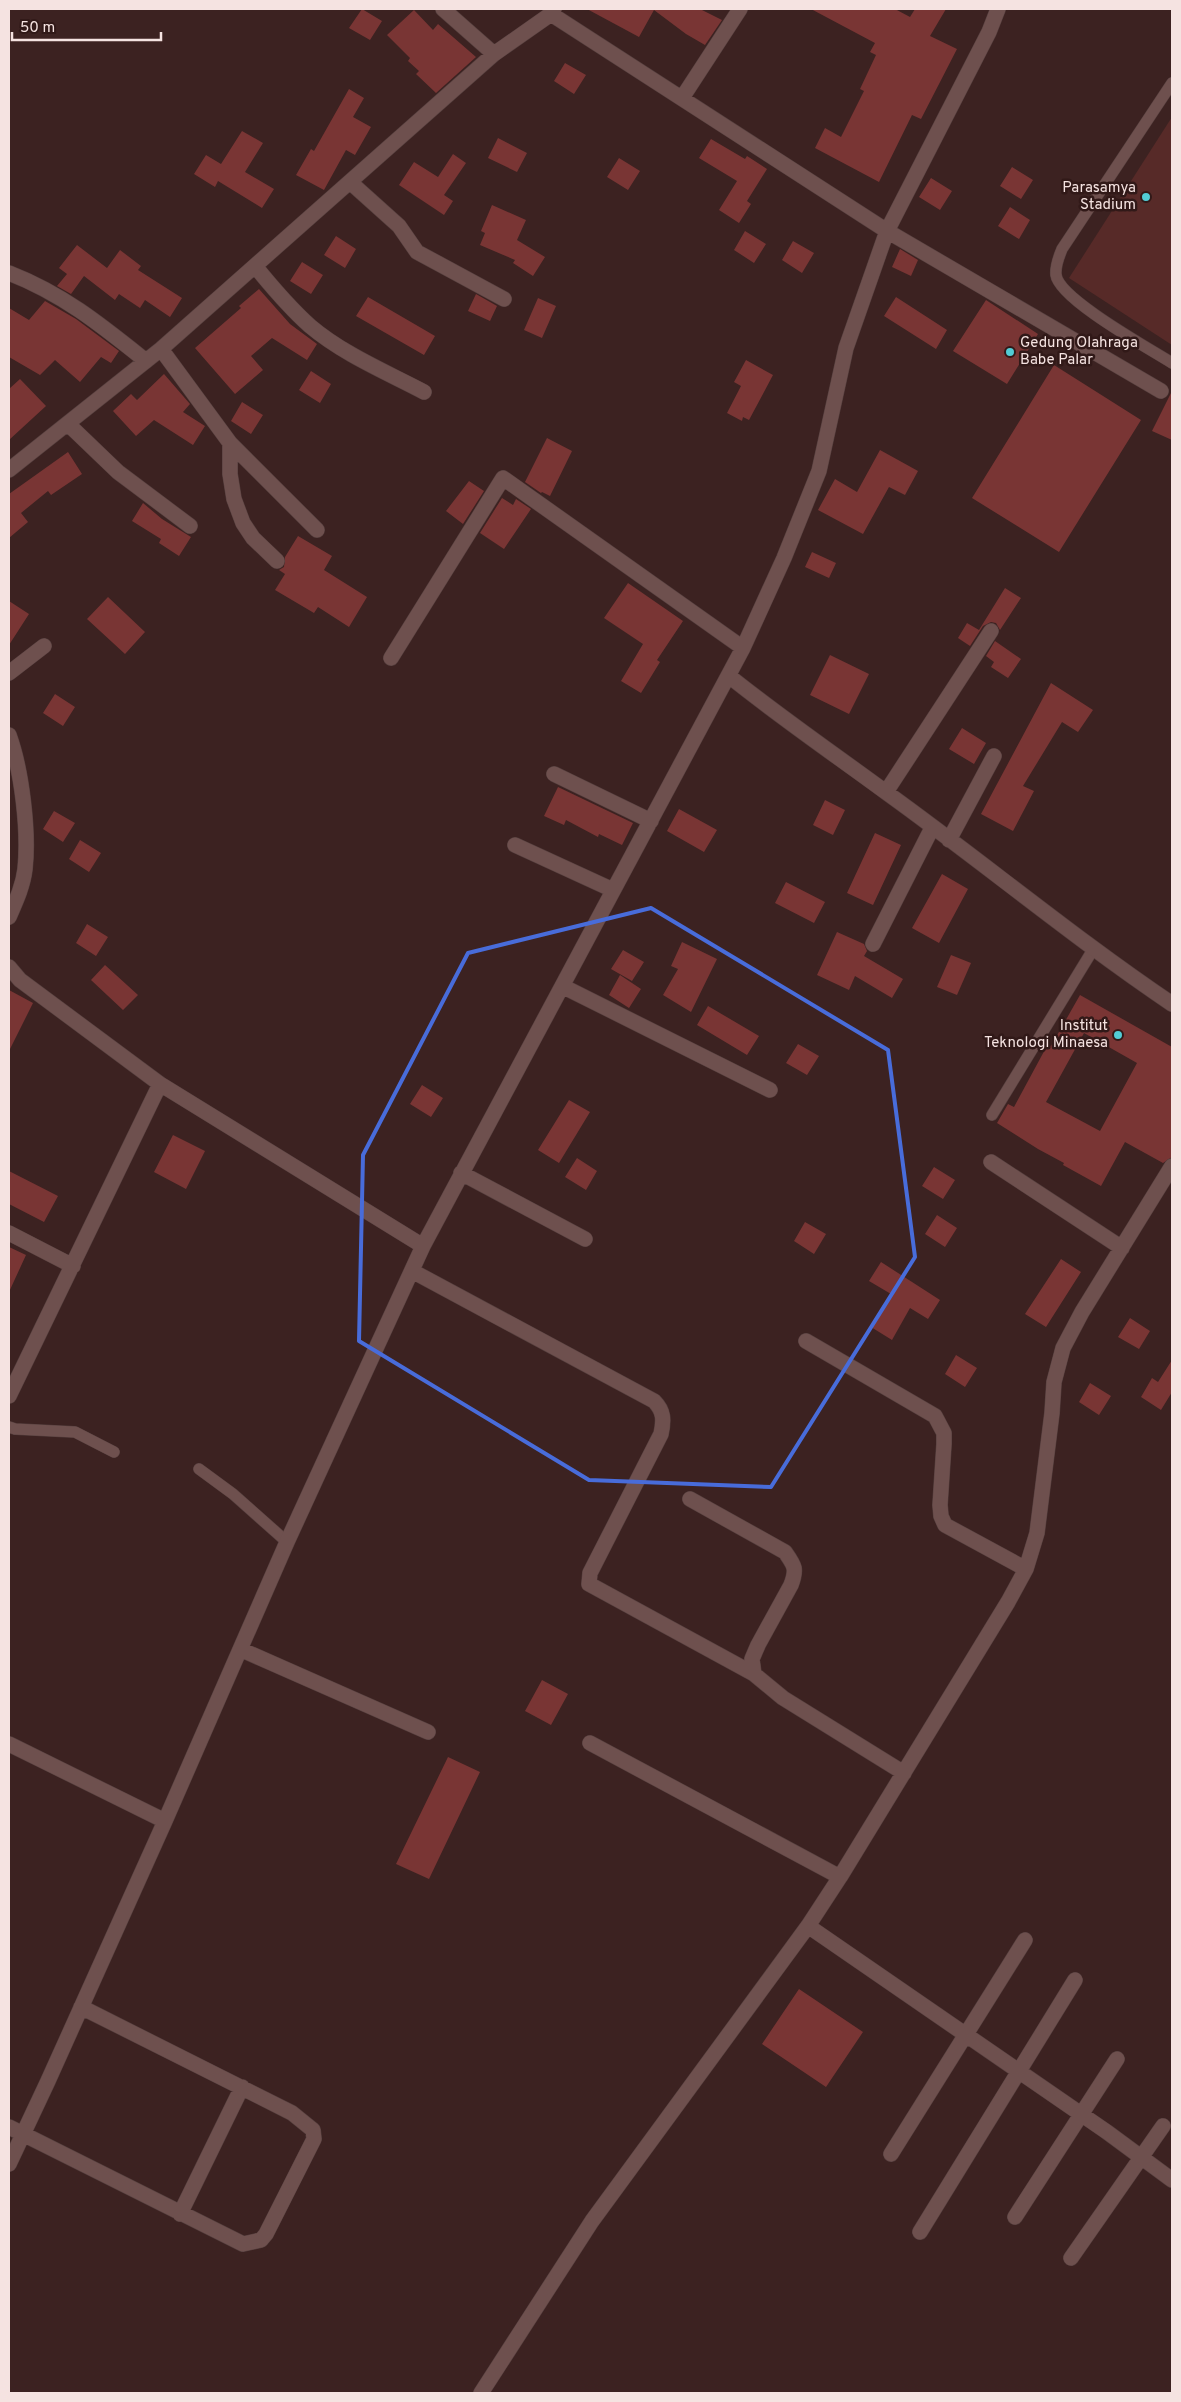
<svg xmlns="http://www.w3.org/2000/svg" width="1181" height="2402" viewBox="0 0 1181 2402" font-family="Overpass,sans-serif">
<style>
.green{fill:#572a28}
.building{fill:#793534;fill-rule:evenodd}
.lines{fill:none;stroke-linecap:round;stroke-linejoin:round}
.service-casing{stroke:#553f3e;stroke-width:12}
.minor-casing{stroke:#553f3e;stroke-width:16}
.service{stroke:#6e504e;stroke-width:11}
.minor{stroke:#6e504e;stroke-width:15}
.marked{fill:none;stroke:#486cda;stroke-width:4;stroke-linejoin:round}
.poi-dot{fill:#52ccd5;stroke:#311918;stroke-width:2}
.labels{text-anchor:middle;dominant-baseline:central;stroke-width:5;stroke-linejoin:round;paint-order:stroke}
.poi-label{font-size:15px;fill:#f5e3e1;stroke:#311918;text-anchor:end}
</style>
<rect width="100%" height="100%" fill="#3c2221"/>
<path class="green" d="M1172,117V345L1069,278Z"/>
<path class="building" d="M362,9L382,21L370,40L349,28Z
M587,9H700L722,20L705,45L686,34L654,10L639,37Z
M811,9H895L910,17L915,9H946L930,36L957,49L921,119L912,115L879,182L815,148L825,128L841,137L864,91L860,89L876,55L870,52L875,43Z
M414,10L433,30L438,24L476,57L436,93L416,74L419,71L408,61L410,58L387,35Z
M565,63L586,75L574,94L554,81Z
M349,89L364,98L353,117L371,127L355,155L346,150L324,190L296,175L311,149L314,151Z
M242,131L263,143L245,172L274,189L262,208L218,181L215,187L194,174L206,155L221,164Z
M498,138L527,153L517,172L488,158Z
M711,139L745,159L747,156L767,169L747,201L751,204L739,223L719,210L737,181L699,158Z
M453,154L466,163L444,195L453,201L444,215L399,185L414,162L438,177Z
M619,158L640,171L628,190L607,177Z
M1012,167L1033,180L1021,199L1000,186Z
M931,178L952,191L940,210L919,197Z
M492,205L526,220L517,240L545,257L533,276L513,263L515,260L480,245L485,233L481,231Z
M1010,207L1030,220L1019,239L998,226Z
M745,231L766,244L754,263L734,250Z
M336,236L356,249L345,268L324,255Z
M793,241L814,253L802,273L782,260Z
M77,245L107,268L120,250L141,266L138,270L182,298L170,317L145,300L140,308L119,294L115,300L84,276L71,294L57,286L67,274L59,268Z
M900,249L918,260L911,276L892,267Z
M302,262L323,275L311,294L290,281Z
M259,289L290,324L317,344L307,360L272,338L251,356L263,370L235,394L195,348L241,308L239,306Z
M476,294L497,306L490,321L468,311Z
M368,297L435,336L424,355L356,316Z
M896,297L947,330L936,349L884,316Z
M538,298L556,306L542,338L524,330Z
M986,300L1038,334L1007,384L953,351Z
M45,301L76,319L119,351L111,363L101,357L80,382L55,360L40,375L9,357V308L29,320Z
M746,360L773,375L749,420L743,417L742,421L727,413L741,386L734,382Z
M1054,365L1141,420L1059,552L972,498Z
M311,371L331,384L320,403L299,390Z
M164,374L190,404L183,412L205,426L193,445L154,420L136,436L113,411L131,394L137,400Z
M20,379L46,406L9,440V389Z
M1172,391V440L1152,431Z
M242,402L263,415L251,434L231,421Z
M547,438L572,451L550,496L542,492L541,493L525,482Z
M880,450L918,471L905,495L889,487L863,534L818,510L835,479L857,492Z
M68,452L82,474L51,495L48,491L21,513L28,522L9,538V494Z
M469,481L484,491L463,524L446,511Z
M502,498L513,505L516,499L531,509L504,549L480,533Z
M143,503L162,519L191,537L179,556L159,543L161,539L132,521Z
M298,536L332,556L324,570L367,597L349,627L318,607L314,613L275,590L285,574L279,570L284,567L285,557Z
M812,552L836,563L829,578L805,567Z
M628,583L683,621L657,660L660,662L641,693L621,681L643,644L604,618Z
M1005,588L1021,598L1000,630L996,623L991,622L983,626L970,646L958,638L967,623L979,630Z
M108,597L145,632L125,654L87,619Z
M9,601L29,614L9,645Z
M995,641L1021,659L1008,678L991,667L994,662L986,656Z
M830,655L869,674L849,714L810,695Z
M1051,683L1093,710L1078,732L1062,722L1023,786L1034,791L1013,831L981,814Z
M55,694L75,707L63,726L43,713Z
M962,728L986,743L974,764L949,749Z
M558,787L633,823L622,845L599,834L598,837L566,820L564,825L544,816Z
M825,800L845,810L833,835L813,825Z
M679,809L717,830L704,852L667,831Z
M54,811L75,823L63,842L43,829Z
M875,833L901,845L873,905L847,893Z
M80,840L101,853L89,872L69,859Z
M942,874L968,889L939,943L912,928Z
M786,882L825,902L814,923L775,903Z
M87,924L108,937L96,956L76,943Z
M837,932L864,944L867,951L864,956L903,979L892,998L855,976L849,990L817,975Z
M682,942L717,959L691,1012L663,995L678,969L671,966Z
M623,950L644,962L632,981L611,969Z
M951,955L971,963L957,995L937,987Z
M105,965L138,995L123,1010L91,980Z
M620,975L641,989L629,1008L609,995Z
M9,990L33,1003L9,1051Z
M1080,995L1172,1047V1157L1163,1163L1125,1142L1101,1186L1063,1165L1064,1163L1038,1149L997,1123L1008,1104L1014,1107L1048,1044L1051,1046ZM1084,1033L1137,1063L1100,1131L1046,1102Z
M708,1006L759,1036L747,1055L697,1025Z
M798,1044L819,1056L807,1075L786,1063Z
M422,1085L443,1098L431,1117L410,1104Z
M569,1100L590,1112L559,1163L538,1150Z
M173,1135L205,1151L186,1189L154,1172Z
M577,1158L597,1171L586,1190L565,1177Z
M934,1167L955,1180L943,1199L922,1186Z
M9,1171L58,1196L44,1222L9,1204Z
M937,1215L957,1228L945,1247L925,1234Z
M805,1222L826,1234L814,1254L794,1241Z
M9,1247L26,1255L9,1292Z
M1061,1259L1081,1272L1046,1327L1025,1314Z
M881,1262L940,1300L928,1319L910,1308L892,1340L871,1327L891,1294L869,1281Z
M1130,1318L1150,1331L1139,1349L1118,1337Z
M956,1355L977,1368L965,1387L945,1374Z
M1172,1360V1392L1161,1410L1141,1397L1152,1378L1158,1382Z
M1090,1383L1111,1396L1099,1415L1079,1402Z
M542,1680L568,1694L551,1725L525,1711Z
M448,1757L480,1772L429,1879L396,1864Z
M799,1989L863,2032L826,2087L762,2044Z"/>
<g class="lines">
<defs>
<path id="service" d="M1172,83L1062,249C1059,257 1055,265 1056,275C1059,299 1150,349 1172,363
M992,1115L1094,948
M9,1427L15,1429L75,1432L114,1452
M199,1469L233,1494L287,1542"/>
<path id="minor" d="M443,9L494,54
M551,14L887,231L1161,391
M682,98L740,9
M350,182L399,226L417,252L504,299
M255,266C272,287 290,308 310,326C343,354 386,372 424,392
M9,273C63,294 101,325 146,361
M161,349L230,443V474L234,499L243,523L253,538L277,561
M68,424L118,472L190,526
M230,443L317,530
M9,470L161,349L494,54L551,14L554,9
M391,658L503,478L743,648
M9,673L44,646
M729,676C780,717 834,754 887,793C983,862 1074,938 1172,1004
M9,735C22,771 29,832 25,869C23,886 16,901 9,917
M554,774L651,821
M886,792L991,631
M949,840L994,756
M515,845L613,890
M873,944L932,828
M9,967L20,980L160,1084L9,1396
M562,986L770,1090
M160,1084L423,1246
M991,1162L1122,1248
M461,1173L585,1239
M9,1233L73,1266
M412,1271L654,1401C664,1411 664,1420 661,1434L590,1573L589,1584L754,1674
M806,1341L935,1416L944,1433V1444L940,1505L941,1516L945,1525L1026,1569
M690,1499L785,1552C795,1566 797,1569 791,1585L758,1645L752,1659L754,1674L783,1698L904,1773
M242,1650L428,1732
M590,1743L840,1877
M9,1744L165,1821
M808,1926L1107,2132L1172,2180
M9,2127L243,2244L261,2240L266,2234L314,2139L313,2130L292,2113L81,2007
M891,2154L1025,1940
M9,2164L48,2081L165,1821L287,1542L423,1246L743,648L784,558L819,471L846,348L887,231L989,32L998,9
M180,2214L242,2087
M1015,2217L1117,2059
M920,2232L1075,1980
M1071,2258L1163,2126
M481,2393L592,2221L808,1926L840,1877L1008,1602L1026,1569L1037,1533L1052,1413L1054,1382L1063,1348L1082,1312L1172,1166"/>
</defs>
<use href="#service" class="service-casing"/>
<use href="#minor" class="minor-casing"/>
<use href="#service" class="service"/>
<use href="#minor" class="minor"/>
</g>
<path class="marked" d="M651,908L888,1050L915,1257L771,1487L589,1480L359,1341L363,1155L468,953Z"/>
<g class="poi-dot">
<circle cx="1146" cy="197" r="5"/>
<circle cx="1010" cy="352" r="5"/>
<circle cx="1118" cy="1035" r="5"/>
</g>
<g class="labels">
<g class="poi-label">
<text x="1136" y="188">Parasamya<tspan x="1136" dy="17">Stadium</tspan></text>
<text x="1020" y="343" text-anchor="start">Gedung Olahraga<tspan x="1020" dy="17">Babe Palar</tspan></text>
<text x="1108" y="1026">Institut<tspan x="1108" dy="17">Teknologi Minaesa</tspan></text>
</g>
</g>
<rect width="1181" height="2402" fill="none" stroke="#f5e3e1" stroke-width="20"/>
<path d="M12 32v8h149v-8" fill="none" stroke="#f5e3e1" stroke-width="2.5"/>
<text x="20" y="32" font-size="15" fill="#f5e3e1" stroke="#311918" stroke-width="4" paint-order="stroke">50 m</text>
</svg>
